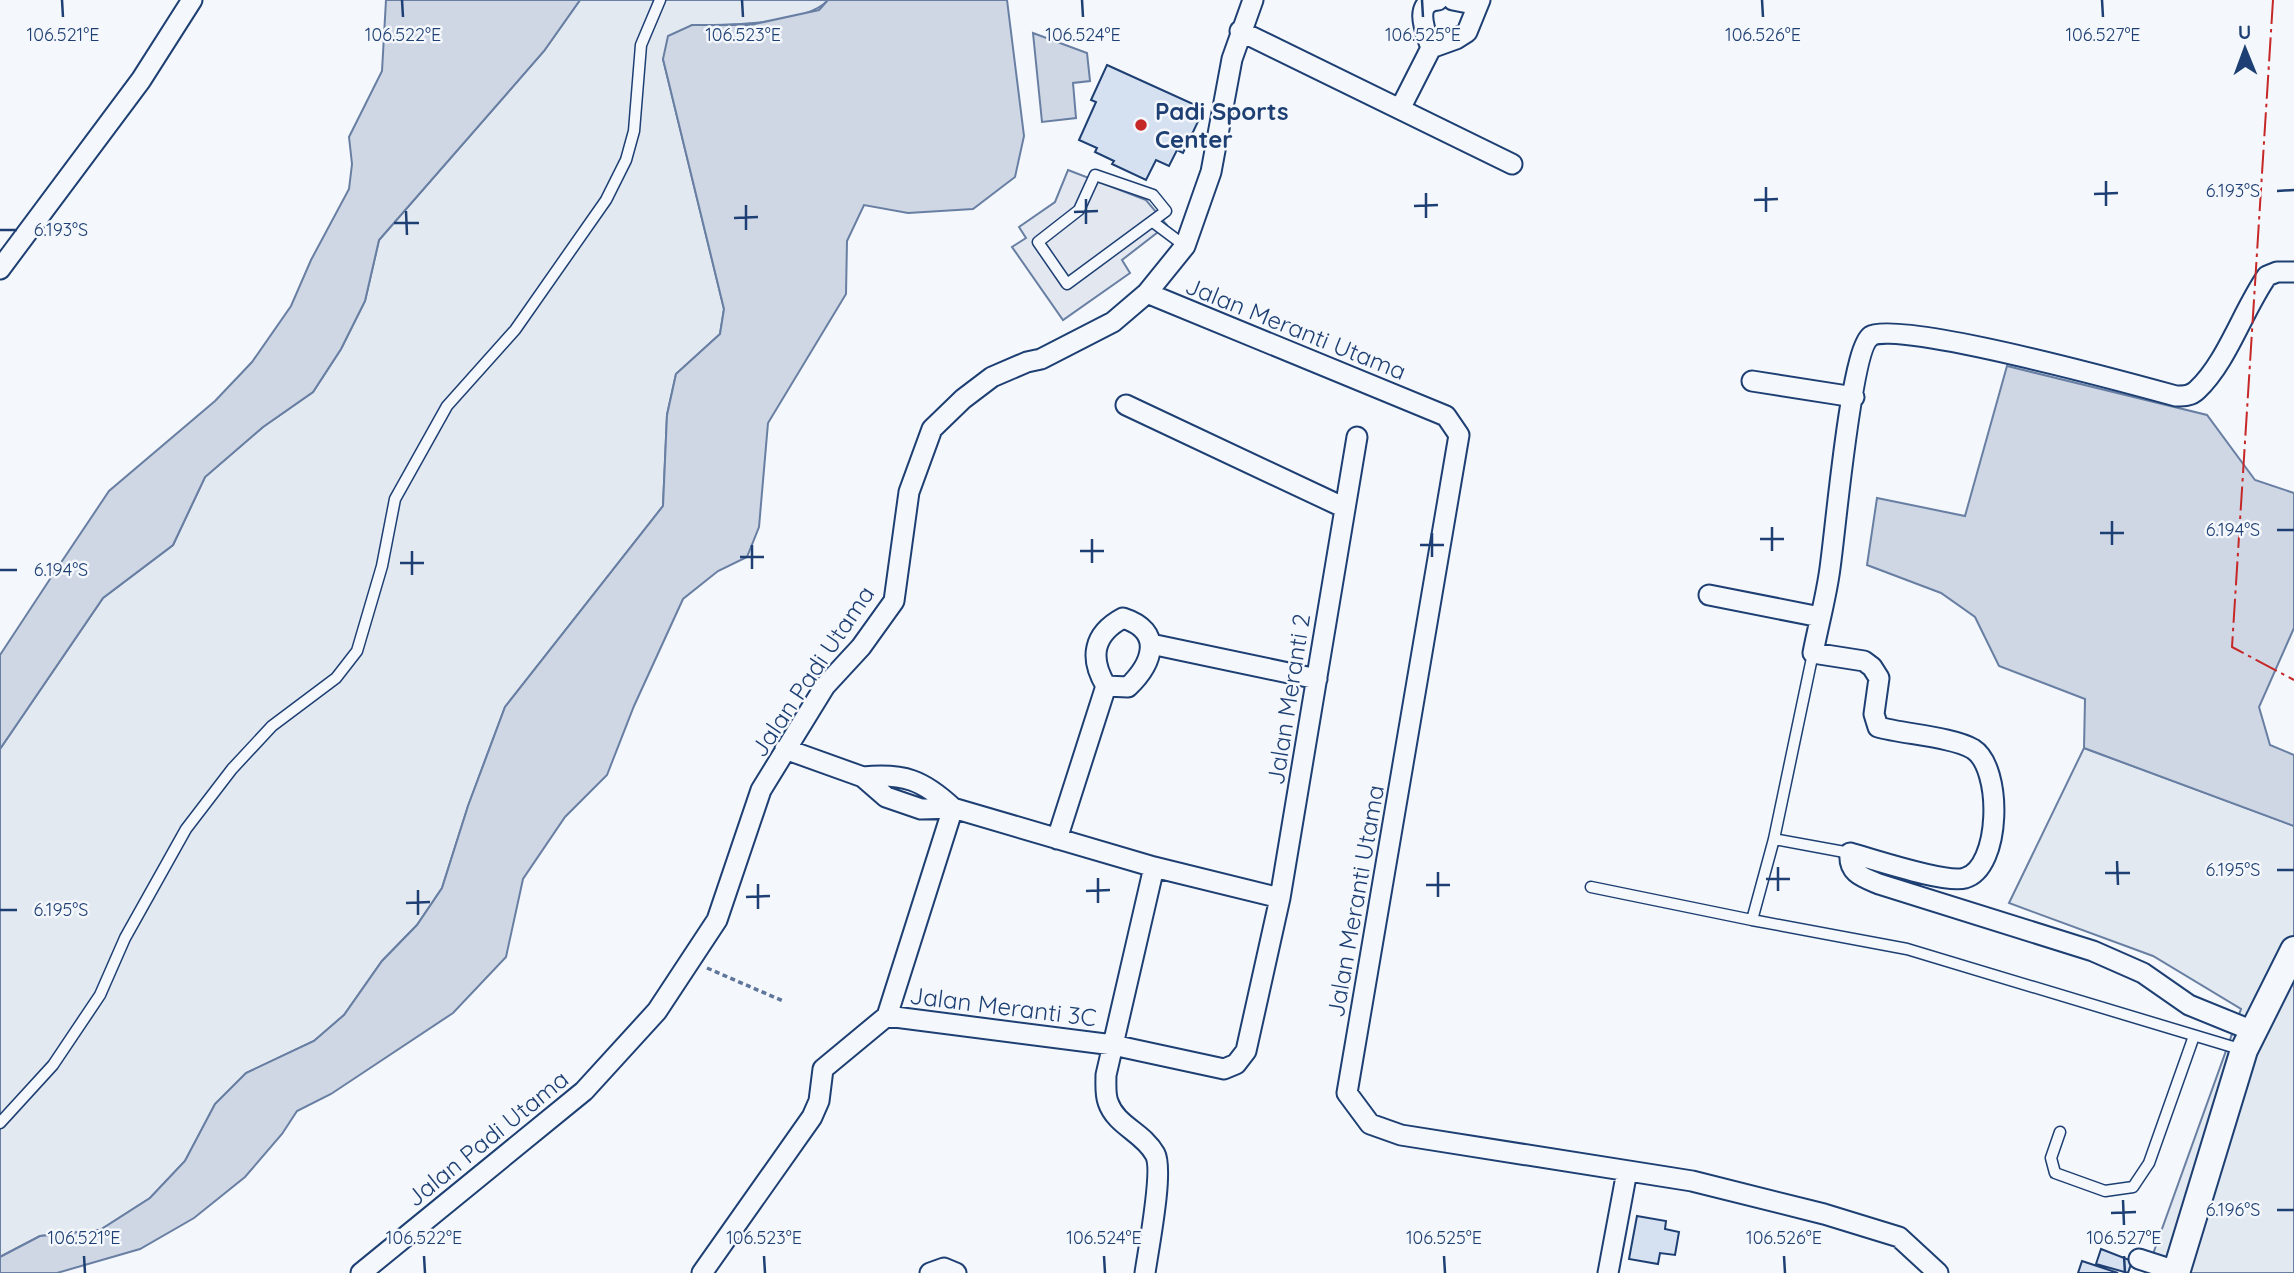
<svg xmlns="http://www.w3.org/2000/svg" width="2294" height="1273" viewBox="0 0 2294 1273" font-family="Quicksand,sans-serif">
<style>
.green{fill:#e3e9f0;stroke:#687fa3;stroke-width:2}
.parking{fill:#e3e8f0;stroke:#687fa3;stroke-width:2}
.water{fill:#cfd7e4;stroke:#687fa3;stroke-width:2}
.building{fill:#d5e0f0;stroke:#1d3f73;stroke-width:2}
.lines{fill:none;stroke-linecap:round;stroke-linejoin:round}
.service-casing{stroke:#1d3f73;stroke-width:13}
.minor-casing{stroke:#1d3f73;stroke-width:23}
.secondary-casing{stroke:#1d3f73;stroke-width:30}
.path{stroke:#5e769c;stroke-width:3.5;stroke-dasharray:5 3.5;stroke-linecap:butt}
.service{stroke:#f4f7fb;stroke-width:10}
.minor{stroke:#f4f7fb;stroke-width:19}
.secondary{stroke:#f4f7fb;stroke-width:26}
.power{stroke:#c62828;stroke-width:2;stroke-dasharray:24 5 3.5 5;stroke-linecap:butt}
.ticks{fill:none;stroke:#1d3f73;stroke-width:2.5}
.poi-dot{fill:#c62828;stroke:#f4f7fb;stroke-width:2.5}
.labels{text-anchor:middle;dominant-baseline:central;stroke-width:5;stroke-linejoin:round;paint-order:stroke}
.poi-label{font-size:24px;font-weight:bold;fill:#1d3f73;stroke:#f4f7fb;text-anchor:start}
.street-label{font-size:24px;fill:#1d3f73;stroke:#f4f7fb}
.ticks-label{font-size:18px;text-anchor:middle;fill:#1d3f73;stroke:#f4f7fb;stroke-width:5;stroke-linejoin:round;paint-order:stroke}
</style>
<rect width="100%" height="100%" fill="#f4f7fb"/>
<path class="green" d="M580,0H828C806,25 725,25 692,25L663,59L724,309L720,334L676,374L667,415L663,506L505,707L468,806L442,888L417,925L382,961L344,1015L314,1041L246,1073L215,1104L185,1161L150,1198L100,1230L40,1236L0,1257V749L103,598L173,545L205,477L263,427L313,392L341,349L365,301L379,240L544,51Z
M2084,748L2294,826V1273H2150L2153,1254L2241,1009L2153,956L2009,903Z"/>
<path class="parking" d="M1068,170L1146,200L1167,225L1122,260L1130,273L1063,320L1012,247L1026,238L1019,227L1055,202Z"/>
<path class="water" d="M386,0H580L544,51L379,240L365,301L341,349L313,392L263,427L205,477L173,545L103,598L0,749V655L52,576L109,491L215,401L252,362L291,306L311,260L349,189L352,164L349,137L382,71Z
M828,0H1007L1024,136L1015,177L973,209L908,213L864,205L847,241L846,294L768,423L759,527L747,557L718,571L683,599L634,706L607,775L565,817L523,879L506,957L453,1013L331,1094L297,1111L282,1134L245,1177L194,1218L140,1249L57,1273H0V1257L40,1236L100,1230L150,1198L185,1161L215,1104L246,1073L314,1041L344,1015L382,961L417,925L442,888L468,806L505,707L663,506L667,415L676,374L720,334L724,309L663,59L668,36L692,25H750L819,10Z
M1033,33L1087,53L1090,81L1073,83L1076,118L1042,122Z
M2007,366L2207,415L2255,480L2294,493V628L2259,707L2270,745L2294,755V826L2084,748L2085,699L1999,666L1975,617L1941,593L1867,565L1877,498L1965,516Z"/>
<path class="building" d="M1107,65L1204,109L1183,153L1177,150L1169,166L1156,160L1146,180L1112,164L1114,161L1095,152L1097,148L1079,140L1096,102L1091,100Z
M1637,1216L1666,1221L1665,1229L1679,1232L1675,1255L1660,1253L1658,1264L1629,1259Z
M2101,1249L2132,1261L2128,1273L2096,1264Z
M2082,1261L2118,1273H2078Z"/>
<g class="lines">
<defs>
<path id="service" d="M1095,175L1153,195L1166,211L1067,284L1038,242L1079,210Z
M1153,222L1185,246
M1813,653L1774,839L1752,920L1907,949L2243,1050
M1774,839L1850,853
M1591,887L1752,920
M0,1123L53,1065L100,995L125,938L186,829L232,769L272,726L336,678L357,651L382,566L395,499L447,406L515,330L606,200L626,160L634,131L641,45L660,0
M2060,1132L2051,1158L2055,1173L2105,1191L2133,1187L2149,1163L2194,1036"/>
<path id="minor" d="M1453,0L1478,5
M1240,31L1512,164
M1431,48C1426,33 1412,2 1438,0
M1400,109L1431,48L1456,39L1467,32L1480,0
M0,269L141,80L192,0
M1147,293L1446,416L1459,435L1347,1093L1370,1124L1401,1135L1692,1181L1824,1214L1899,1237L1938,1273
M1752,381L1854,397
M1126,405L1345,508
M1709,595L1820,617
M1123,618C1164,631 1153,663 1128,687L1106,686C1089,658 1093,634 1123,618Z
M1151,644L1317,679
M785,749L863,777L886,797L921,809L953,808L1154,867L1280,898
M863,777C904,773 923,780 953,808
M1057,839L1106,686
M887,1016L1113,1045L1224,1069L1236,1064L1246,1051L1280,898L1357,437
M2253,1031L2189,1005L2143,973L2093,951L1879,884C1862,877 1848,873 1850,853C1873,859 1946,884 1965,878C2001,868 2003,768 1973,749C1953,737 1903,734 1878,727L1874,714L1879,678L1872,667L1864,661L1813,653C1818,627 1825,601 1829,575C1835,540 1850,350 1871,336C1895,319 2136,385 2176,396C2184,396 2191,396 2197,390C2227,362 2243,310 2267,276L2277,272H2294
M2139,1259L2176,1271
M361,1273L584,1091L657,1011L717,920L761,790L825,686L861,647L894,601L909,492L932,429L963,399L992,377L1027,362L1041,359L1113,322L1147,293L1185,246L1211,172L1232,59L1253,0
M702,1273L812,1117L819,1101L823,1069L887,1016L953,808
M930,1273L944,1268L956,1273
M1145,1273C1148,1251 1164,1170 1155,1154C1143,1132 1116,1126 1108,1102C1105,1094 1106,1083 1106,1075L1154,867
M1608,1273L1627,1171"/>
<path id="secondary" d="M2176,1273L2244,1050L2294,950"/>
</defs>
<use href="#service" class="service-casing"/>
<use href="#minor" class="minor-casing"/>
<use href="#secondary" class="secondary-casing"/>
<path class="path" d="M707,968L783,1001"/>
<use href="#service" class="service"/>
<use href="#minor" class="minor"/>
<use href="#secondary" class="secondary"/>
<path class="power" d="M2273,0L2232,647L2294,680"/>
</g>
<path class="ticks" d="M62,0L63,17M402,0L403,17M742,0L743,17M1082,0L1083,17M1422,0L1423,17M1762,0L1763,17M2102,0L2103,17M2106,181V206M1766,187V212M2277,191L2294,190M1426,193V218M2094,194L2118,193M1086,199V224M1754,200L1778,199M746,205V230M1414,206L1438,205M406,211L407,235M1074,212L1098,211M734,218L758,217M394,223H419M0,230H17M2112,521V545M1772,527V551M2277,530H2294M1432,533V557M2100,533H2124M1092,539V563M1760,539H1784M752,545V569M1420,545H1444M412,551V575M1080,551H1104M740,557H764M400,563H424M0,570H17M2117,861L2118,885M1778,867V891M2277,870H2294M1438,872V897M2105,873H2130M1098,878V903M1766,879H1790M758,884V909M1426,885H1450M418,890V915M1086,891L1110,890M746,897L770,896M406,903L430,902M0,910H17M2123,1200L2124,1225M2277,1210H2294M2111,1213L2136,1212M84,1256L85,1273M424,1256L425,1273M764,1256L765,1273M1104,1256L1105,1273M1444,1256L1445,1273M1784,1256L1785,1273M2124,1256L2125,1273"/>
<circle class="poi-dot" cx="1141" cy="125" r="7"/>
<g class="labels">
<g class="poi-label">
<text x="1155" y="111">Padi Sports<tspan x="1155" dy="28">Center</tspan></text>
</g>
<g class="street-label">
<text transform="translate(1296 328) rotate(22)">Jalan Meranti Utama</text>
<text transform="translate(812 671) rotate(-56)">Jalan Padi Utama</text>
<text transform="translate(1288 699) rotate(-81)">Jalan Meranti 2</text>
<text transform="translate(1355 901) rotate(-80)">Jalan Meranti Utama</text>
<text transform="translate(1003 1006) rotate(7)">Jalan Meranti 3C</text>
<text transform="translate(487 1138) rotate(-39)">Jalan Padi Utama</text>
</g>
</g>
<g class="ticks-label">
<text x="63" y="41">106.521°E</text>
<text x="403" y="41">106.522°E</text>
<text x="743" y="41">106.523°E</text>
<text x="1083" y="41">106.524°E</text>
<text x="1423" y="41">106.525°E</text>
<text x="1763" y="41">106.526°E</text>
<text x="2103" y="41">106.527°E</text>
<text x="2233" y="197">6.193°S</text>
<text x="61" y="236">6.193°S</text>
<text x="2233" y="536">6.194°S</text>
<text x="61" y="576">6.194°S</text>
<text x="2233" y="876">6.195°S</text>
<text x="61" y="916">6.195°S</text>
<text x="2233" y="1216">6.196°S</text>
<text x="84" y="1244">106.521°E</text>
<text x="424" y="1244">106.522°E</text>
<text x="764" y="1244">106.523°E</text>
<text x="1104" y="1244">106.524°E</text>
<text x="1444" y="1244">106.525°E</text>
<text x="1784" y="1244">106.526°E</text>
<text x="2124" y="1244">106.527°E</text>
</g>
<g transform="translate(2245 49) rotate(359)" stroke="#f4f7fb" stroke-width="5" paint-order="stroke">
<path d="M0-5L12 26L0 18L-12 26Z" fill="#1d3f73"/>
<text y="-10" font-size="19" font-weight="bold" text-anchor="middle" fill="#1d3f73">U</text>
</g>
</svg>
